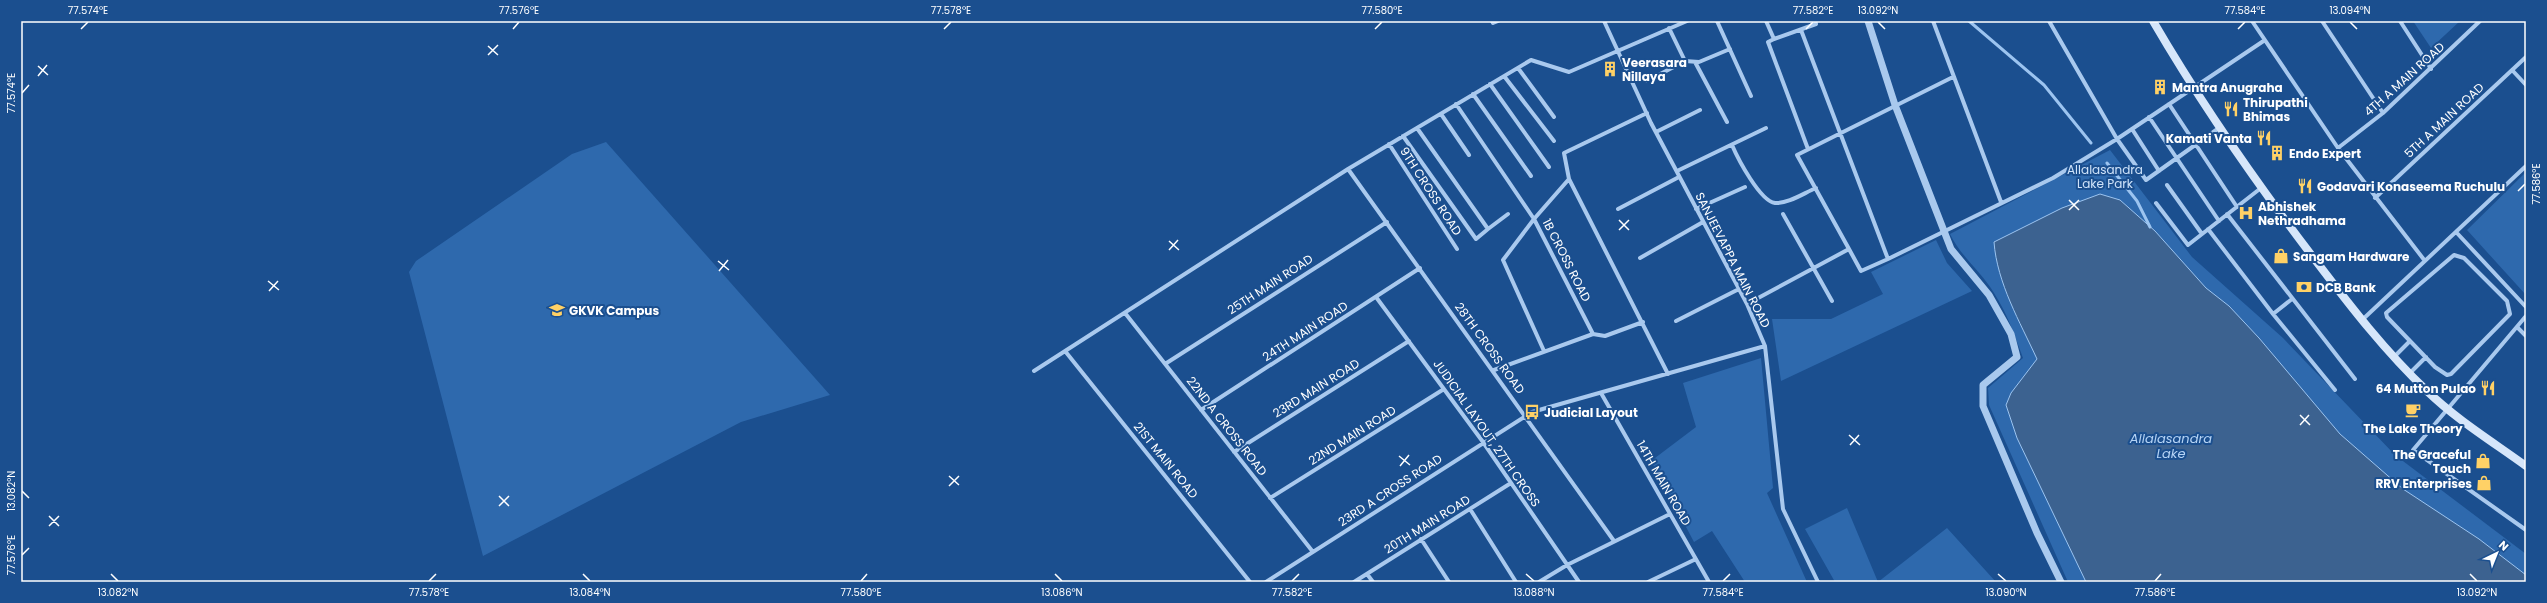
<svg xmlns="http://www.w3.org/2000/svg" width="2547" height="603" viewBox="0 0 2547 603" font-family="Poppins,sans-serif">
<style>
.green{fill:#2e69ad}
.water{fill:#3c6290;stroke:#9cc4f0}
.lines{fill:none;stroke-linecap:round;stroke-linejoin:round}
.stream{stroke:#9cc4f0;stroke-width:3}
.minor{stroke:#a9c9ee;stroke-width:4}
.tertiary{stroke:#a9c9ee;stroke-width:7}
.secondary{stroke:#d6e6fa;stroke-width:8}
.ticks{fill:none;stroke:#fff;stroke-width:1.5}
.labels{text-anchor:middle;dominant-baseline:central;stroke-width:4;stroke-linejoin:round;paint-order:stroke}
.poi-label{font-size:12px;font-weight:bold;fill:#fff;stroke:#1b4f8f;text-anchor:start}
.street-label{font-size:12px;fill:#fff;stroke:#1b4f8f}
.park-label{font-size:12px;fill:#cfe3fa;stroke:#1b4f8f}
.water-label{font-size:13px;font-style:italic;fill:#b5d3f5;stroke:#1b4f8f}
.neatline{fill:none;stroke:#fff;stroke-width:1.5}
.ticks-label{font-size:10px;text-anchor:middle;fill:#fff}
</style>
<rect width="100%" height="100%" fill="#1b4f8f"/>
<path class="green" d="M2413,21H2460L2431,48Z
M606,142L830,395L741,422L483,556L409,272L416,261L572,154Z
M2110,150L2192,257L2283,338L2395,455L2526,554V582H2068L1989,405L1988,388L2023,358C2015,336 2007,313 1994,293C1981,271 1961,257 1950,234Z
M2526,172V295L2467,230Z
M1936,240L1947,263L1972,291L1781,381L1772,319H1831L1883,294L1871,272Z
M1761,358L1773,488L1767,493L1807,582H1745L1712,531L1694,542L1651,461L1696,427L1683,383Z
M1847,508L1878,582L1947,528L1996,582H1835L1805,529Z"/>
<path class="water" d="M2100,194L2120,200L2155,231L2206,288L2229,306L2259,338L2340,434L2403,489L2479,539L2526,575V582H2086L2017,438L2006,405L2011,393L2037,359C2020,322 1997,283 1994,242L2062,208Z"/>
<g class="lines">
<path class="stream" d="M1969,21L2044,85L2091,143
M2107,163L2137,201L2150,227"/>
<path class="minor" d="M1492,21L1493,23L1498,21
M1604,21L1651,123L1747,304L1765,346L1783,509L1818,582
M1717,21L1751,96
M1766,21L1774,39L1768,42L1808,149
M1933,21L2001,202
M2049,21L2117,139L2146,180L2219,128
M2252,21L2338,148L2425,261
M2322,21L2383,113
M2400,21L2431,69
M1801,30L1888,259L2053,178L2117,139L2265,40
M1774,39L1816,24L1815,21
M1685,61L1699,62L1730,49
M1695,62L1727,122
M1518,68L1554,117
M2512,70L2526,85
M1504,76L1554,141
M1647,81L1685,61L1669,28
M1490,84L1549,167
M1473,94L1531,176
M1456,104L1534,219L1503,260L1544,351
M2169,104L2237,207
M1441,114L1469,155
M2149,117L2219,221
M1417,128L1488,229L1508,214
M2132,129L2159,171
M1656,132L1700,110
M1403,136L1476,239L1488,229
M1389,144L1457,249
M1732,145C1738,159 1760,201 1775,203C1788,204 1804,193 1816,188
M2338,148L2383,113L2480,21
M1348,169L1614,541
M1677,171L1766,128
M1569,179L1668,374
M2167,185L2202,234
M2375,198L2526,57
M2156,203L2188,245L2261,188
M1618,209L1679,177
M1696,209L1745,187
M1783,214L1832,301
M2227,214L2355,379
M2208,229L2273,314L2335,390
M2456,232L2526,307
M1849,249L1861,271L1888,259
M2454,255L2464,258L2507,301L2510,314L2451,374L2447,375L2435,367L2387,317L2386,313Z
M1640,258L1703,222
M1376,297L1483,442L1579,582
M1747,304L1849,249L1797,155L1953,77
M1125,313L1313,552
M2273,314L2292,299
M2526,316L2413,450L2526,530
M1676,321L1739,289
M2361,321L2526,166
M2517,327L2526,336
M1593,334L1534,219L1569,179L1564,153L1647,113
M1593,334L1605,336L1643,322
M1065,351L1250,582
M2394,357L2410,341
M1165,364L1387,222
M1494,370L1593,334
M1034,371L1348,169L1531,60L1569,72L1687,21
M2409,374L2426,357
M1601,393L1709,582
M1201,410L1420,268
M1234,452L1409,341
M1270,498L1444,389
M1470,509L1516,582
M1421,539L1449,582
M1367,574L1373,582
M1266,582L1532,412L1765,346
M1354,582L1511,483
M1539,582L1567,565L1670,514
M1648,582L1696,559"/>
<path class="tertiary" d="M1868,21L1895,105L1951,249L1989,295L2011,334L2017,357L1983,385V406L2037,533L2061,582"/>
<path class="secondary" d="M2153,21C2202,105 2257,184 2316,261C2351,307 2385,351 2427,391C2457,420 2493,442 2526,466"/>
</g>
<path class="ticks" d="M1878,22L1885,29M2350,22L2357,29M81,29L88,22M513,29L519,22M944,29L951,22M1375,29L1382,22M1806,29L1813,22M2238,29L2245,22M488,46L498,55M488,55L498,45M38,66L48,75M38,76L47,65M22,93L29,85M2518,191L2525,184M2069,200L2079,210M2069,210L2079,200M1619,220L1629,230M1619,230L1629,220M1169,241L1179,250M1169,250L1178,240M718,261L729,270M719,271L728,260M268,281L279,290M269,291L278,281M2300,415L2310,425M2300,425L2309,415M1849,435L1860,445M1850,445L1859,435M1399,456L1410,465M1400,466L1409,455M949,476L959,485M949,486L959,476M22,491L29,498M499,496L509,506M499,506L509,496M49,516L59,526M49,526L59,516M22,555L29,548M111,574L118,581M583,574L590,581M1055,574L1062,581M1526,574L1534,581M1998,574L2006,581M2470,574L2477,581M429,581L436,574M861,581L867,574M1292,581L1299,574M1723,581L1730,574M2155,581L2161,574"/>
<defs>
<symbol id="building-bare" viewBox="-9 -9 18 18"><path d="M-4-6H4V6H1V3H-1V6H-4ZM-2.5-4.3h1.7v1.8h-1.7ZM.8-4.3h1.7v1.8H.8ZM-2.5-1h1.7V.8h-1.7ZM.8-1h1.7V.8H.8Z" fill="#ffd166" stroke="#1b4f8f" stroke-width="2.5" paint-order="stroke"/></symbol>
<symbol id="restaurant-bare" viewBox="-9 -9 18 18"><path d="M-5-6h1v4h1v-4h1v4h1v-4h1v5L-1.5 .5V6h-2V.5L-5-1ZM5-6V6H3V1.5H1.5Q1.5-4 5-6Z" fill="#ffd166" stroke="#1b4f8f" stroke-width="2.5" paint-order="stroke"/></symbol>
<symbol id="hospital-bare" viewBox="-9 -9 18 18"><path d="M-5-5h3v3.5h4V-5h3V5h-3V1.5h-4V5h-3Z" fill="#ffd166" stroke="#1b4f8f" stroke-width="2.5" paint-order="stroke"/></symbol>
<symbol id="shop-bare" viewBox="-9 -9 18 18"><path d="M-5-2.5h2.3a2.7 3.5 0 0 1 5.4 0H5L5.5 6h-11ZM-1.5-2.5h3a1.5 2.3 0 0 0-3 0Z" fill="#ffd166" stroke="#1b4f8f" stroke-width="2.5" paint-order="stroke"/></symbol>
<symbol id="bank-bare" viewBox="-9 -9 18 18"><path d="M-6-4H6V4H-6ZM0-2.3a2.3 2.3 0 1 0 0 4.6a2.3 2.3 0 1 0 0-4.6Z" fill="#ffd166" stroke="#1b4f8f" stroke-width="2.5" paint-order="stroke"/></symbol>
<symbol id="university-bare" viewBox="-9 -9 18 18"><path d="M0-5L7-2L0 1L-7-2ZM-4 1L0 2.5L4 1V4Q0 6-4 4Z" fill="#ffd166" stroke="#1b4f8f" stroke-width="2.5" paint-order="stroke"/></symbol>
<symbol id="cafe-bare" viewBox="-9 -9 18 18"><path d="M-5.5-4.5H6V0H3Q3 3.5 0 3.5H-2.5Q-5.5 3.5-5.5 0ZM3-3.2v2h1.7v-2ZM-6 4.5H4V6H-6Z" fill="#ffd166" stroke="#1b4f8f" stroke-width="2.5" paint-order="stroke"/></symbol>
<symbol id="bus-bare" viewBox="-9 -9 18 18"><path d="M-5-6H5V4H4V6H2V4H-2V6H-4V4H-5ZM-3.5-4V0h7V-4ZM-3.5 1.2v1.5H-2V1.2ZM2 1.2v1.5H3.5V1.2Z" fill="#ffd166" stroke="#1b4f8f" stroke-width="2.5" paint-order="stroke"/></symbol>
</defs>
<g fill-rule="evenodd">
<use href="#building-bare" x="1599" y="58" width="22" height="22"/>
<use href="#building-bare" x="2149" y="76" width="22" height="22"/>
<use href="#restaurant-bare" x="2220" y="98" width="22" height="22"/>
<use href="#restaurant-bare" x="2253" y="127" width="22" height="22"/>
<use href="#building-bare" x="2266" y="142" width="22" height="22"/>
<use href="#restaurant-bare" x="2294" y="175" width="22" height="22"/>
<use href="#hospital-bare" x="2235" y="202" width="22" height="22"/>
<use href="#shop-bare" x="2270" y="245" width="22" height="22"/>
<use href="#bank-bare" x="2293" y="276" width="22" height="22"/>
<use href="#university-bare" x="546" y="299" width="22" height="22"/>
<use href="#restaurant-bare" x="2477" y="377" width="22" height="22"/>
<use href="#cafe-bare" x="2402" y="399" width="22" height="22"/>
<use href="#bus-bare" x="1521" y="401" width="22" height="22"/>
<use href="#shop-bare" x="2472" y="450" width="22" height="22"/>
<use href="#shop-bare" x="2473" y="472" width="22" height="22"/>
</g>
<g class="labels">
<g class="poi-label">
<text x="1622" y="62">Veerasara<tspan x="1622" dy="14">Nillaya</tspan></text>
<text x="2172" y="87">Mantra Anugraha</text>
<text x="2243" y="102">Thirupathi<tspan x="2243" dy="14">Bhimas</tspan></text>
<text x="2252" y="138" text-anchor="end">Kamati Vanta</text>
<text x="2289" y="153">Endo Expert</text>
<text x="2317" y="186">Godavari Konaseema Ruchulu</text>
<text x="2258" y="206">Abhishek<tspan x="2258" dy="14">Nethradhama</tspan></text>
<text x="2293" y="256">Sangam Hardware</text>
<text x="2316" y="287">DCB Bank</text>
<text x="569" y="310">GKVK Campus</text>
<text x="2476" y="388" text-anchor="end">64 Mutton Pulao</text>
<text x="1544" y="412">Judicial Layout</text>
<text x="2413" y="428" text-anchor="middle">The Lake Theory</text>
<text x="2471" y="454" text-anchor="end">The Graceful<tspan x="2471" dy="14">Touch</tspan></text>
<text x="2472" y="483" text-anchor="end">RRV Enterprises</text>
</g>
<g class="street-label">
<text transform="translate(2404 79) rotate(-42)">4TH A MAIN ROAD</text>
<text transform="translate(2444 120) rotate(-43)">5TH A MAIN ROAD</text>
<text transform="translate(1431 191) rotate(57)">9TH CROSS ROAD</text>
<text transform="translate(1567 260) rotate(63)">1B CROSS ROAD</text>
<text transform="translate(1733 260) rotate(63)">SANJEEVAPPA MAIN ROAD</text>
<text transform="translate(1270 284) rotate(-33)">25TH MAIN ROAD</text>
<text transform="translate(1305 331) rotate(-33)">24TH MAIN ROAD</text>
<text transform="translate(1490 348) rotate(54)">28TH CROSS ROAD</text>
<text transform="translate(1316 388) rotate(-32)">23RD MAIN ROAD</text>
<text transform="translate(1227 426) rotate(52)">22ND A CROSS ROAD</text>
<text transform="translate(1487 433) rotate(55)">JUDICIAL LAYOUT, 27TH CROSS</text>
<text transform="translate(1352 435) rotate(-32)">22ND MAIN ROAD</text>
<text transform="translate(1166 460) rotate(51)">21ST MAIN ROAD</text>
<text transform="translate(1664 483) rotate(60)">14TH MAIN ROAD</text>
<text transform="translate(1390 490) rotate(-33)">23RD A CROSS ROAD</text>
<text transform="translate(1427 524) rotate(-32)">20TH MAIN ROAD</text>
</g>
<g class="park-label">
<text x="2105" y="169">Allalasandra<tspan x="2105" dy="14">Lake Park</tspan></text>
</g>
<g class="water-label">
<text x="2171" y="438">Allalasandra<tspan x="2171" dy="15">Lake</tspan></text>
</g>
</g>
<rect width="2547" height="603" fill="none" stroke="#1b4f8f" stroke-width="44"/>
<g transform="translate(2497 553) rotate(43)" stroke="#1b4f8f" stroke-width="3" paint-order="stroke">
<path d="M0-3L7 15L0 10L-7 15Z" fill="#ffffff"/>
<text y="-6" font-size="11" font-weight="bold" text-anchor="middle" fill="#ffffff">N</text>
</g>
<rect x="22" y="22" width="2503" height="559" class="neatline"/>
<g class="ticks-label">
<text x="88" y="14">77.574°E</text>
<text x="519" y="14">77.576°E</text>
<text x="951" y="14">77.578°E</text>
<text x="1382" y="14">77.580°E</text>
<text x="1813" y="14">77.582°E</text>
<text x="1878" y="14">13.092°N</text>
<text x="2245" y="14">77.584°E</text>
<text x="2350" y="14">13.094°N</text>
<text transform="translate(11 93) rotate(-90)" y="4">77.574°E</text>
<text transform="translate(2536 184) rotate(-90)" y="4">77.586°E</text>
<text transform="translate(11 491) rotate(-90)" y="4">13.082°N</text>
<text transform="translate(11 555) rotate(-90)" y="4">77.576°E</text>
<text x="118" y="596">13.082°N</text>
<text x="429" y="596">77.578°E</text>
<text x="590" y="596">13.084°N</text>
<text x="861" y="596">77.580°E</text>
<text x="1062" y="596">13.086°N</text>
<text x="1292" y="596">77.582°E</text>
<text x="1534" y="596">13.088°N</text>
<text x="1723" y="596">77.584°E</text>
<text x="2006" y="596">13.090°N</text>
<text x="2155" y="596">77.586°E</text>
<text x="2477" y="596">13.092°N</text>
</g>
</svg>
